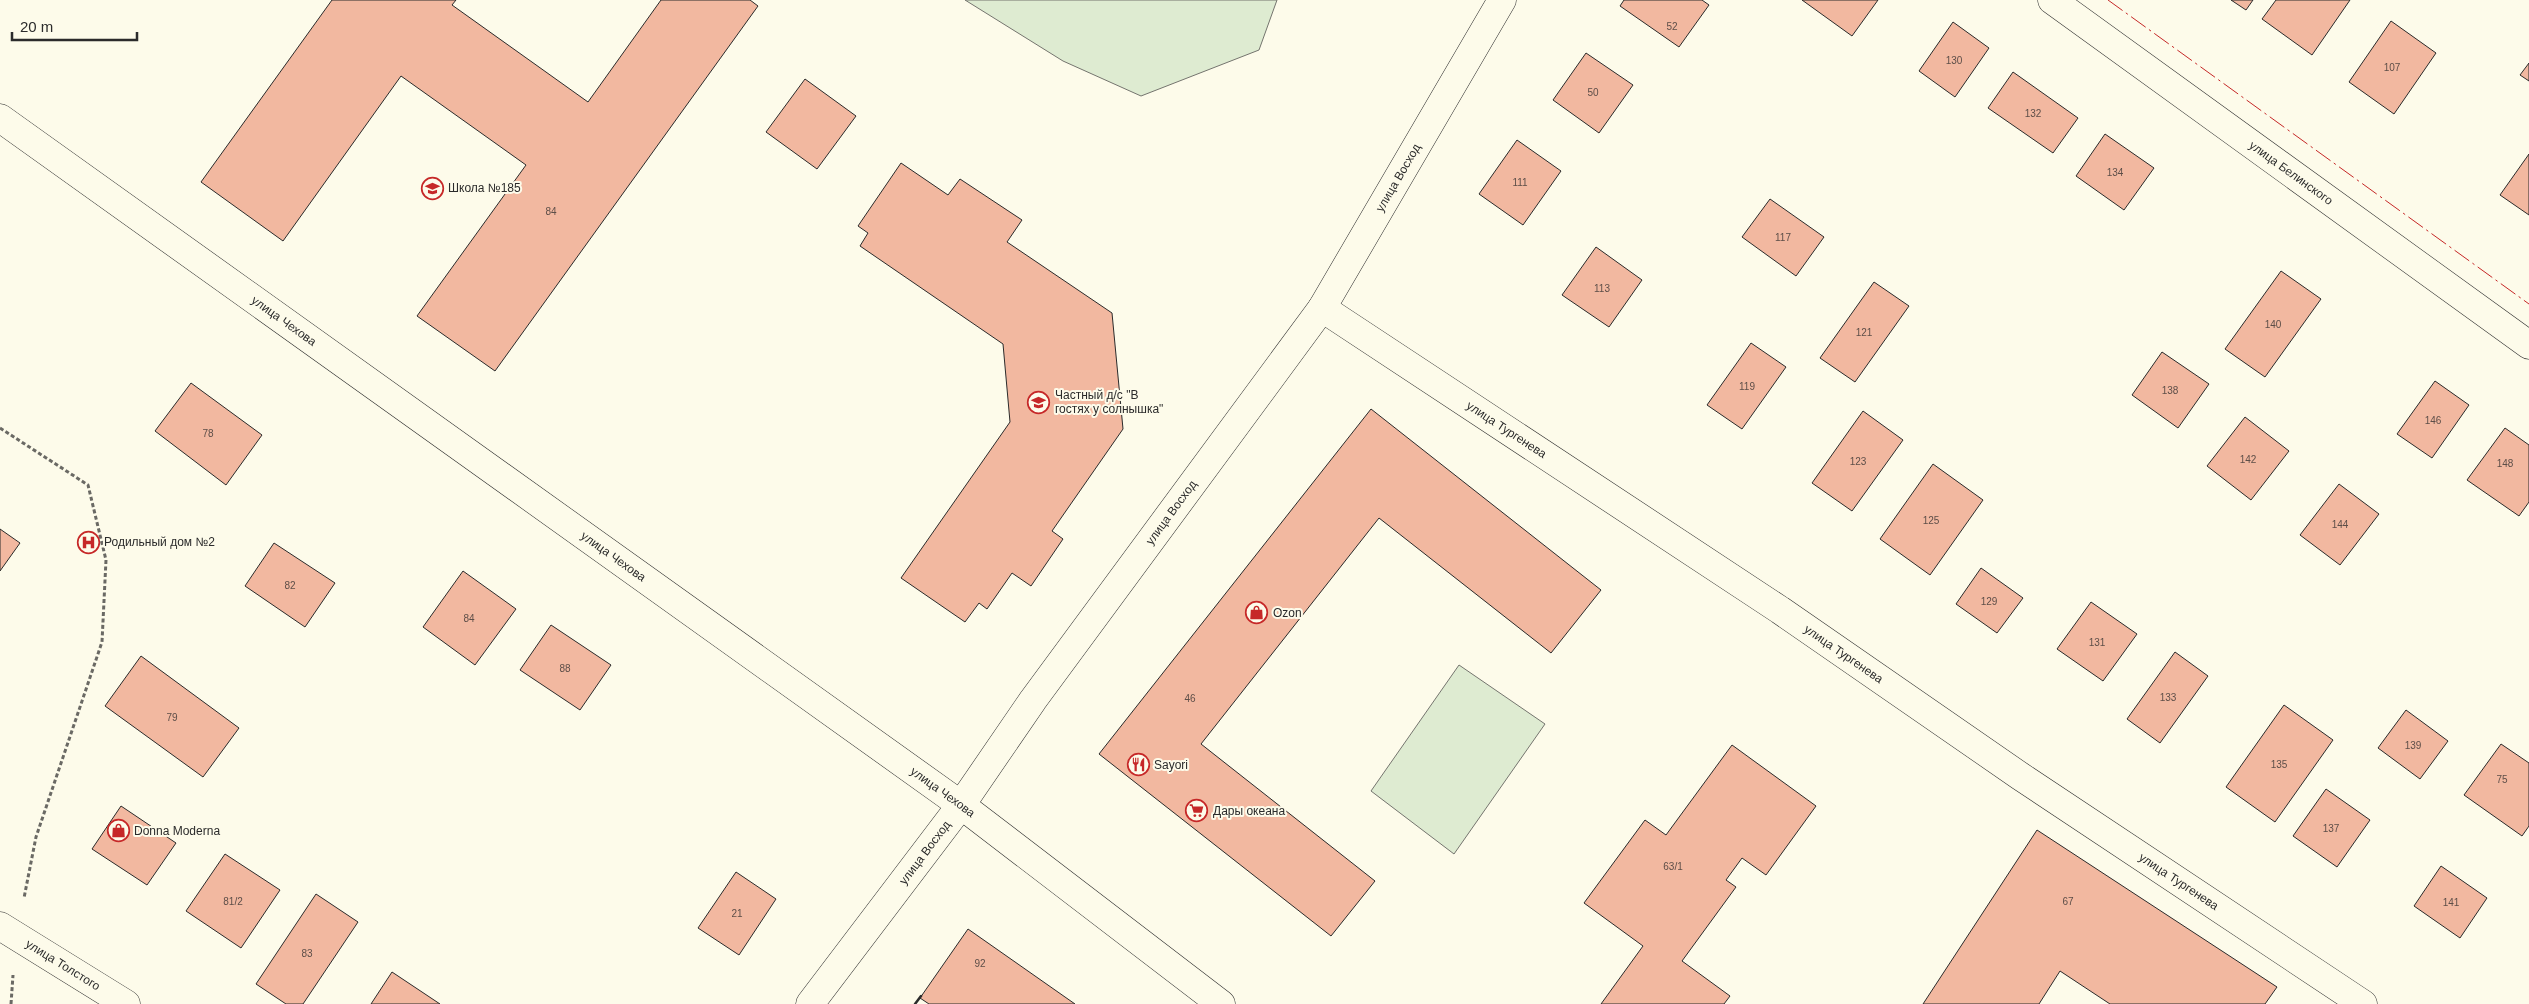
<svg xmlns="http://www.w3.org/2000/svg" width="2529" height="1004" viewBox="0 0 2529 1004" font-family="Arial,sans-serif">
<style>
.green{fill:#deebd1;stroke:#74746e}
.building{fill:#f2b8a0;stroke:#2b2b2b}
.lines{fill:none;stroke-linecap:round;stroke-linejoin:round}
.minor-casing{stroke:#2b2b2b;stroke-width:29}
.tertiary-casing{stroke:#2b2b2b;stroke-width:29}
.path{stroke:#6a6964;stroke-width:3;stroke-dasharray:4 2.5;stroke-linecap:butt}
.minor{stroke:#fdfbea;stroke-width:28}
.tertiary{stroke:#fdfbea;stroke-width:28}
.wall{stroke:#2b2b2b;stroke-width:2.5}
.power{stroke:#c62828;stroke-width:1;stroke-dasharray:18 4 2.5 4;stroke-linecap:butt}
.labels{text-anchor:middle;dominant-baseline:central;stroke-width:4;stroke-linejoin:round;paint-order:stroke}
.number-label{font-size:10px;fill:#5d4e48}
.street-label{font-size:12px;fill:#2b2b2b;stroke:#fdfbea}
.poi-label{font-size:12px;fill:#2b2b2b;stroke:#fdfbea;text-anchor:start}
</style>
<rect width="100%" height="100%" fill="#fdfbea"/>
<path class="green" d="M965,0H1277L1259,50L1141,96L1063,61Z
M1459,665L1545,724L1454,854L1371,791Z"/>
<path class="building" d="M332,0H456L452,5L588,102L661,0H750L758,6L495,371L417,316L526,165L401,76L283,241L201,182Z
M1624,0H1702L1709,5L1679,47L1620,6Z
M1802,0H1878L1852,36Z
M2231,0H2253L2246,10Z
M2276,0H2350L2312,55L2262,19Z
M2391,21L2436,53L2394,114L2349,82Z
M1953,22L1989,48L1955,97L1919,71Z
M1586,53L1633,85L1599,133L1553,100Z
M2529,63V81L2520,75Z
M2013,72L2078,118L2053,153L1988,108Z
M805,79L856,116L817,169L766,132Z
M2105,134L2154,168L2124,210L2076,176Z
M1517,140L1561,171L1523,225L1479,194Z
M2529,154V215L2500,195Z
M901,163L948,195L960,179L1022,220L1007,242L1112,313L1123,429L1052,531L1063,539L1031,586L1012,573L987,609L979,603L965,622L901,578L1010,422L1003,344L860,246L868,233L858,226Z
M1770,199L1824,237L1796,276L1742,237Z
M1596,247L1642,280L1609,327L1562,295Z
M2281,271L2321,299L2265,377L2225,349Z
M1874,282L1909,306L1855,382L1820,358Z
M1751,343L1786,367L1742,429L1707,405Z
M2162,352L2209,384L2178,428L2132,395Z
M2435,381L2469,405L2432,458L2397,434Z
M191,383L262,435L226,485L155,431Z
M1371,409L1601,590L1551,653L1379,518L1201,744L1375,881L1331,936L1099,754Z
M1863,411L1903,440L1852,511L1812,483Z
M2245,417L2289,451L2251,500L2207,466Z
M2505,428L2529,445V502L2519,516L2467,480Z
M1933,464L1983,500L1930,575L1880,539Z
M2339,484L2379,514L2340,565L2300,535Z
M0,529L20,543L0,571Z
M274,543L335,583L305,627L245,586Z
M1981,568L2023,598L1997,633L1956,604Z
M463,571L516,609L475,665L423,627Z
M2091,602L2137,634L2103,681L2057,649Z
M551,625L611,665L580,710L520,670Z
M2175,652L2208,676L2160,743L2127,719Z
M141,656L239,728L203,777L105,706Z
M2284,705L2333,740L2275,822L2226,787Z
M2406,710L2448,741L2420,779L2378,748Z
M2501,744L2529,763V826L2522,836L2464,795Z
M1732,745L1816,806L1766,875L1742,858L1726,880L1736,887L1682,961L1730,996L1724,1004H1601L1643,946L1584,903L1645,820L1666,835Z
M2326,789L2370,820L2337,867L2293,836Z
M121,806L176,843L147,885L92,849Z
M2037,830L2277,987L2265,1004H2110L2060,971L2039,1004H1923Z
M225,854L280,890L241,948L186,911Z
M2441,866L2487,898L2460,938L2414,906Z
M736,872L776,899L739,955L698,928Z
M316,894L358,922L303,1004H286L256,984Z
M968,929L1075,1004H929L920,998Z
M392,972L440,1004H371Z"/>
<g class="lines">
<defs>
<g id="minor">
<path id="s1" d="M0,118L961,805L1221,1004"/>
<path id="s2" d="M1322,308L1780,610L2020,776L2363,1004"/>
<path id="s3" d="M0,926L126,1004"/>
<path id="s4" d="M810,1004L961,805L1033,700L1322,308L1502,0"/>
</g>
<g id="tertiary">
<path id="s5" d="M2052,0L2529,345"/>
</g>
</defs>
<use href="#minor" class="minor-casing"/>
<use href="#tertiary" class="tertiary-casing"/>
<path class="path" d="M0,428L88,485L106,560L102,642L36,837L24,898
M11,1004L13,975"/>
<use href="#minor" class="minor"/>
<use href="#tertiary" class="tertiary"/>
<path class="wall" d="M915,1004L921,996"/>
<path class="power" d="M2108,0L2529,304"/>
</g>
<defs>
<symbol id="school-ring" viewBox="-11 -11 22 22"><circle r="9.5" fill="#fdfbea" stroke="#c62828" stroke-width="1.5"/><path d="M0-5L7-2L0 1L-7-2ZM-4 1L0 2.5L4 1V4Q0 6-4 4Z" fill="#c62828"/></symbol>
<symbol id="hospital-ring" viewBox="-11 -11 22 22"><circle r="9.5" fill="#fdfbea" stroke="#c62828" stroke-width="1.5"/><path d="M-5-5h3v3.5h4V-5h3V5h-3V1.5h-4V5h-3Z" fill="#c62828"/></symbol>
<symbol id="shop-ring" viewBox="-11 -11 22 22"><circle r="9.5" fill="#fdfbea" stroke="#c62828" stroke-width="1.5"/><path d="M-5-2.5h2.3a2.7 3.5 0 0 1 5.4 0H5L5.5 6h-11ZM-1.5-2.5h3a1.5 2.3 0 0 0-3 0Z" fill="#c62828"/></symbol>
<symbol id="restaurant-ring" viewBox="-11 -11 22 22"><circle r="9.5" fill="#fdfbea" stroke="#c62828" stroke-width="1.5"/><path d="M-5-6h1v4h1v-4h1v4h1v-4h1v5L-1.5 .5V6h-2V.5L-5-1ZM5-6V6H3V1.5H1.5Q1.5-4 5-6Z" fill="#c62828"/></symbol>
<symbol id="supermarket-ring" viewBox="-11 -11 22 22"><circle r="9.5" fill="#fdfbea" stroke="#c62828" stroke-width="1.5"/><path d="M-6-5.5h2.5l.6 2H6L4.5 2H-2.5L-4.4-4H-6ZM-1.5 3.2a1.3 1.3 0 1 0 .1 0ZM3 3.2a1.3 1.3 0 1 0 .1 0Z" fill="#c62828"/></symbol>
</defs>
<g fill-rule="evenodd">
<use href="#school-ring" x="420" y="176" width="25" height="25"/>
<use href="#school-ring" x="1026" y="390" width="25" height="25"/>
<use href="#hospital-ring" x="76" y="530" width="25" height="25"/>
<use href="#shop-ring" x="1244" y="600" width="25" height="25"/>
<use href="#restaurant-ring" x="1126" y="752" width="25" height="25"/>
<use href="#supermarket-ring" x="1184" y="798" width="25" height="25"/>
<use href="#shop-ring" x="106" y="818" width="25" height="25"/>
</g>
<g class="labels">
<g class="number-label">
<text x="1672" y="26">52</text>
<text x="1954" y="60">130</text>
<text x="2392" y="67">107</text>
<text x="1593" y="92">50</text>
<text x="2033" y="113">132</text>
<text x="2115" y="172">134</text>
<text x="1520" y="182">111</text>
<text x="551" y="211">84</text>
<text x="1783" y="237">117</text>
<text x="1602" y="288">113</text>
<text x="2273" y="324">140</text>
<text x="1864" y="332">121</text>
<text x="1747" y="386">119</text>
<text x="2170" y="390">138</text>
<text x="2433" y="420">146</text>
<text x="208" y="433">78</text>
<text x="2248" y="459">142</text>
<text x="1858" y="461">123</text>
<text x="2505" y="463">148</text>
<text x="1931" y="520">125</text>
<text x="2340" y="524">144</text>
<text x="290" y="585">82</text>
<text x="1989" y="601">129</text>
<text x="469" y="618">84</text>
<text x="2097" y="642">131</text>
<text x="565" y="668">88</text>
<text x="2168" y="697">133</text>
<text x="1190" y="698">46</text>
<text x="172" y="717">79</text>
<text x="2413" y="745">139</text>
<text x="2279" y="764">135</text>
<text x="2502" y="779">75</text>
<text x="2331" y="828">137</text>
<text x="1673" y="866">63/1</text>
<text x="233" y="901">81/2</text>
<text x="2068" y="901">67</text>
<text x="2451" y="902">141</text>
<text x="737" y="913">21</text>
<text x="307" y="953">83</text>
<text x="980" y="963">92</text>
</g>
<g class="street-label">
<text stroke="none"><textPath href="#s5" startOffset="295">улица Белинского</textPath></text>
<text stroke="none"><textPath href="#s4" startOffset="1015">улица Восход</textPath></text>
<text stroke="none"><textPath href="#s1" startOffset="349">улица Чехова</textPath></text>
<text stroke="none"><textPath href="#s2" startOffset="221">улица Тургенева</textPath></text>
<text stroke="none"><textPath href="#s4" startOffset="610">улица Восход</textPath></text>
<text stroke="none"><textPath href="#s1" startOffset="754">улица Чехова</textPath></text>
<text stroke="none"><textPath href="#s2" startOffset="626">улица Тургенева</textPath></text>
<text stroke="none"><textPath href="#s1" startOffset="1159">улица Чехова</textPath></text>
<text stroke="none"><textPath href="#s4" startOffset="190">улица Восход</textPath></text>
<text stroke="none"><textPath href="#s2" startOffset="1031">улица Тургенева</textPath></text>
<text stroke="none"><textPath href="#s3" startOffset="74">улица Толстого</textPath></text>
</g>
<g class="poi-label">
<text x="448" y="188">Школа №185</text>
<text x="1055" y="395">Частный д/c "В<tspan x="1055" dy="14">гостях у солнышка"</tspan></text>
<text x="104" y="542">Родильный дом №2</text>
<text x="1273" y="613">Ozon</text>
<text x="1154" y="765">Sayori</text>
<text x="1213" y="811">Дары океана</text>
<text x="134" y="831">Donna Moderna</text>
</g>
</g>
<path d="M12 32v8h125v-8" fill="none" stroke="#2b2b2b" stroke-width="2.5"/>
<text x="20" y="32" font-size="15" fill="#2b2b2b" stroke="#fdfbea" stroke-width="4" paint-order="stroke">20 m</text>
</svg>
